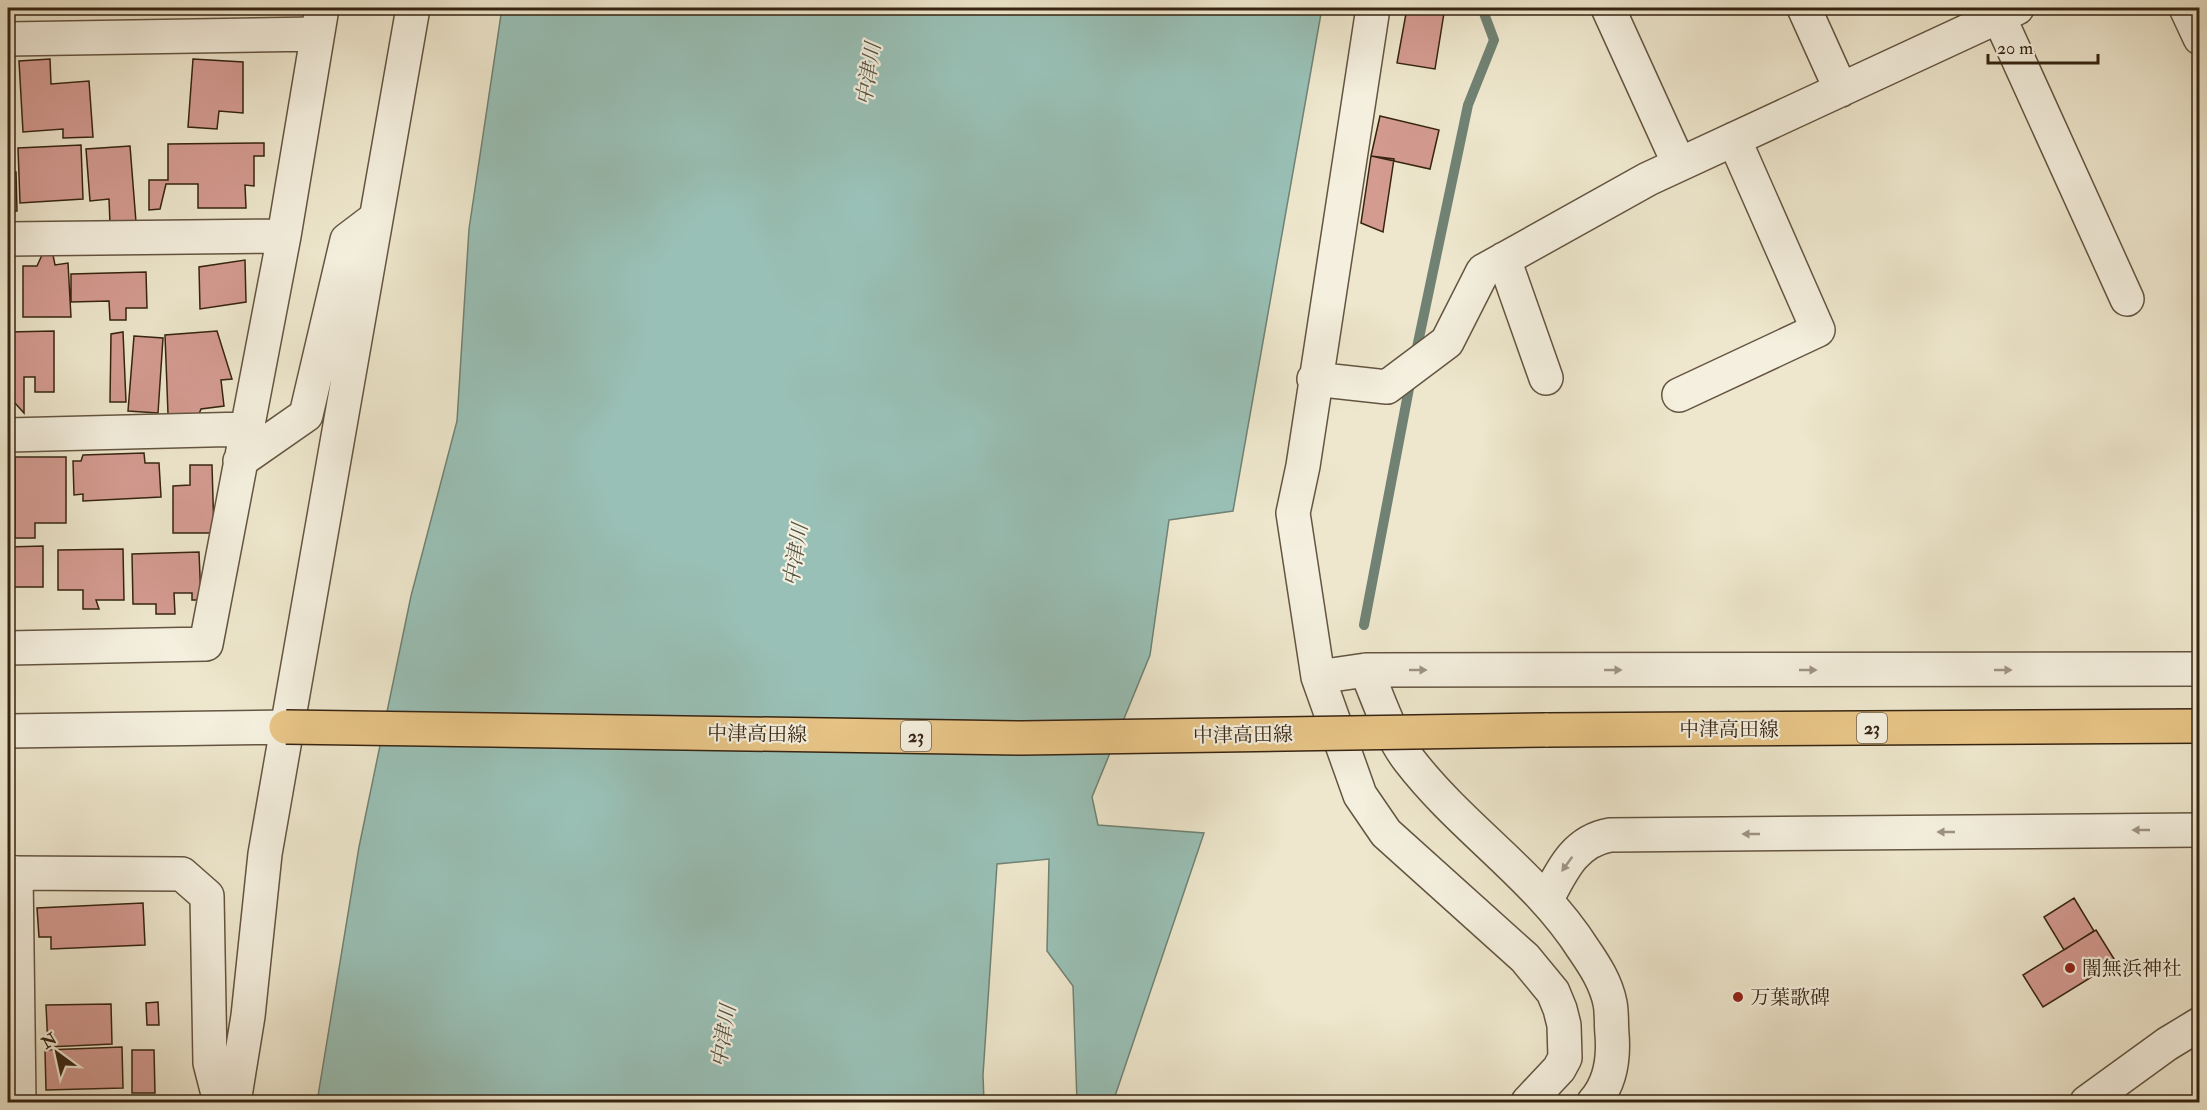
<svg xmlns="http://www.w3.org/2000/svg" width="2207" height="1110" viewBox="0 0 2207 1110" font-family="'IM FELL Double Pica','Noto Serif JP',serif">
<style>
.water{fill:#99c0b6;stroke:#718274;stroke-width:1.5}
.lines{fill:none;stroke-linecap:round;stroke-linejoin:round}
.stream{stroke:#718274;stroke-width:10}
.building{fill:#d49b91;stroke:#362412;stroke-width:1.5}
.minor-casing{stroke:#645541;stroke-width:36}
.major-casing{stroke:#362412;stroke-width:36}
.minor{stroke:#f4efde;stroke-width:33}
.major{stroke:#e7c486;stroke-width:33}
.major-bridge-casing{stroke:#362412;stroke-width:36;stroke-linecap:butt}
.major-bridge{stroke:#e7c486;stroke-width:33}
.oneway{fill:#9e9482}
.poi-dot{fill:#8f2418;stroke:#f4efde;stroke-width:2}
.labels{text-anchor:middle;dominant-baseline:central;stroke-width:4.5;stroke-linejoin:round;paint-order:stroke}
.shield{fill:#f4efde;stroke:#6f614f;stroke-width:1.5}
.shield-label{font-size:18px;font-weight:bold;fill:#362412}
.street-label{font-size:20px;fill:#362412;stroke:#f4efde}
.poi-label{font-size:20px;fill:#362412;stroke:#f4efde;text-anchor:start}
.water-label{font-size:21px;font-style:italic;fill:#545343;stroke:#f4efde}
</style>
<rect width="100%" height="100%" fill="#eee7cd"/>
<filter id="stains"><feTurbulence type="fractalNoise" baseFrequency=".00333" numOctaves="4"/><feColorMatrix values="0 0 0 0 .2 0 0 0 0 .09 0 0 0 0 .02 0 0 0 .5 -.17"/></filter>
<radialGradient id="worn" r=".72"><stop offset=".6" stop-color="#630" stop-opacity="0"/><stop offset="1" stop-color="#630" stop-opacity=".3"/></radialGradient>
<path class="water" d="M502,8H1322L1233,511L1169,520L1150,655L1092,797L1098,825L1204,833L1113,1102H1077L1073,986L1047,951L1049,859L997,864L983,1075L984,1102H317L359,847L411,596L457,421L469,229Z"/>
<g class="lines">
<path class="stream" d="M1415,357L1468,105L1494,40L1482,8
M1364,625L1411,378"/>
</g>
<path class="building" d="M1407,8L1444,13L1435,69L1397,63Z
M1909,8H1921L1913,13Z
M50,59L51,84L89,81L93,137L63,138V129L23,132L19,61Z
M193,59L243,62V113L219,111L217,129L188,127Z
M1380,116L1439,130L1430,169L1371,156Z
M264,143V156H254V186L245,185L246,208H198V184H166L160,209L149,210V180H168V144Z
M81,145L83,199L20,203L18,148Z
M130,146L136,222L110,224L109,199L90,201L86,149Z
M1371,156L1394,159L1383,232L1361,223Z
M16,172L17,211H8V173Z
M42,255H53L55,265L68,263L71,317H23V266H37Z
M245,260L246,302L200,309L199,267Z
M146,272L147,308H126V320H110L109,301L71,302V274Z
M54,331V392H35V377H24V413L14,402H8V332Z
M217,331L232,379L221,380L224,406L201,409L199,414H168L165,335Z
M123,332L126,402H110L111,334Z
M134,336L163,338L158,413L128,411Z
M144,453L145,463H159L161,497L83,501V494L74,495L73,461H81L83,455Z
M15,457H66V523H35V538H15Z
M190,465H212L214,533H173V486L190,485Z
M43,546V587H8V547Z
M123,549L124,600H96L99,609H83V590H58V550Z
M199,552L201,600H192V593H174L175,614H156V604H133L132,554Z
M2074,898L2094,931L2064,950L2044,917Z
M143,903L145,945L51,949V937H39L37,908Z
M2096,930L2116,962L2043,1007L2023,975Z
M158,1002L159,1025H147L146,1003Z
M111,1004L112,1044L48,1047L46,1005Z
M122,1047L123,1088L46,1090L45,1050Z
M132,1050H154L155,1093H132Z"/>
<g class="lines">
<defs>
<path id="minor" d="M1373,8L1303,466L1293,513L1318,677L1360,795L1386,833L1525,958L1553,992L1560,1009L1564,1025L1565,1058L1559,1069L1528,1102
M1608,8L1679,164
M1804,8L1841,90
M1995,8L2127,299
M2186,8L2200,38
M8,39L317,34
M8,239L284,236
M1504,259L1546,378
M1314,379L1387,387L1447,342L1483,271L1648,179L2017,8
M1679,395L1818,330L1734,139
M8,435L247,429
M240,461L306,415L347,240L376,218
M8,648L206,644L284,236L322,8
M1366,670C1379,700 1389,734 1409,760C1462,829 1537,876 1584,950C1595,966 1606,983 1610,1003C1612,1013 1611,1024 1612,1034C1614,1059 1610,1084 1594,1102
M1318,677L1366,670L2200,669
M8,731L286,727
M8,873L182,874L207,896L210,1063L220,1102
M16,873L19,1102
M1547,899C1562,870 1575,841 1610,835L2200,830
M234,1102L248,1016L265,854L413,8
M2087,1102L2167,1044L2200,1024"/>
<path id="major" d="M1545,730L2200,726"/>
</defs>
<use href="#minor" class="minor-casing"/>
<use href="#major" class="major-casing"/>
<use href="#minor" class="minor"/>
<use href="#major" class="major"/>
<defs>
<path id="major-bridge" d="M286,727L1023,738L1545,730"/>
</defs>
<use href="#major-bridge" class="major-bridge-casing"/>
<use href="#major-bridge" class="major-bridge"/>
</g>
<defs><path id="oneway-solid" d="M-6-.8H1V-3.2L6.5 0L1 3.2V.8H-6Z" transform="scale(1.5)"/></defs>
<g class="oneway">
<use href="#oneway-solid" transform="translate(1418 670)"/>
<use href="#oneway-solid" transform="translate(1613 670)"/>
<use href="#oneway-solid" transform="translate(1808 670)"/>
<use href="#oneway-solid" transform="translate(2003 670)"/>
<use href="#oneway-solid" transform="translate(2141 830) rotate(180)"/>
<use href="#oneway-solid" transform="translate(1946 832) rotate(180)"/>
<use href="#oneway-solid" transform="translate(1751 834) rotate(180)"/>
<use href="#oneway-solid" transform="translate(1567 864) rotate(126)"/>
</g>
<g class="poi-dot">
<circle cx="2070" cy="968" r="6"/>
<circle cx="1738" cy="997" r="6"/>
</g>
<g class="labels">
<g class="shield">
<rect x="1857" y="713" width="30" height="30" rx="4.5"/>
<rect x="901" y="721" width="30" height="30" rx="4.5"/>
</g>
<g class="shield-label">
<text x="1872" y="728">23</text>
<text x="916" y="736">23</text>
</g>
<g class="street-label">
<text x="1729" y="729">中津高田線</text>
<text transform="translate(757 734) rotate(1)">中津高田線</text>
<text transform="translate(1243 735) rotate(-1)">中津高田線</text>
</g>
<g class="poi-label">
<text x="2082" y="968">闇無浜神社</text>
<text x="1750" y="997">万葉歌碑</text>
</g>
<g class="water-label">
<text transform="translate(869 74) rotate(-81)">中津川</text>
<text transform="translate(796 555) rotate(-81)">中津川</text>
<text transform="translate(724 1036) rotate(-81)">中津川</text>
</g>
</g>
<rect width="2207" height="1110" fill="none" stroke="#eee7cd" stroke-width="30"/>
<rect x="9" y="9" width="2189" height="1092" fill="none" stroke="#362412" stroke-width="3"/>
<rect x="15" y="15" width="2177" height="1080" fill="none" stroke="#362412" stroke-width="1.5"/>
<g transform="translate(57 1053) rotate(327)" stroke="#f4efde" stroke-width="4.5" paint-order="stroke">
<path d="M0-4.5L10 22L0 15L-10 22Z" fill="#362412"/>
<text y="-9" font-size="16" font-weight="bold" text-anchor="middle" fill="#362412">N</text>
</g>
<path d="M1988 54v9h110v-9" fill="none" stroke="#362412" stroke-width="3"/>
<text x="1997" y="54" font-size="18" fill="#362412" stroke="#f4efde" stroke-width="4.5" paint-order="stroke">20 m</text>
<rect width="100%" height="100%" filter="url(#stains)"/>
<rect width="100%" height="100%" fill="url(#worn)"/>
</svg>
